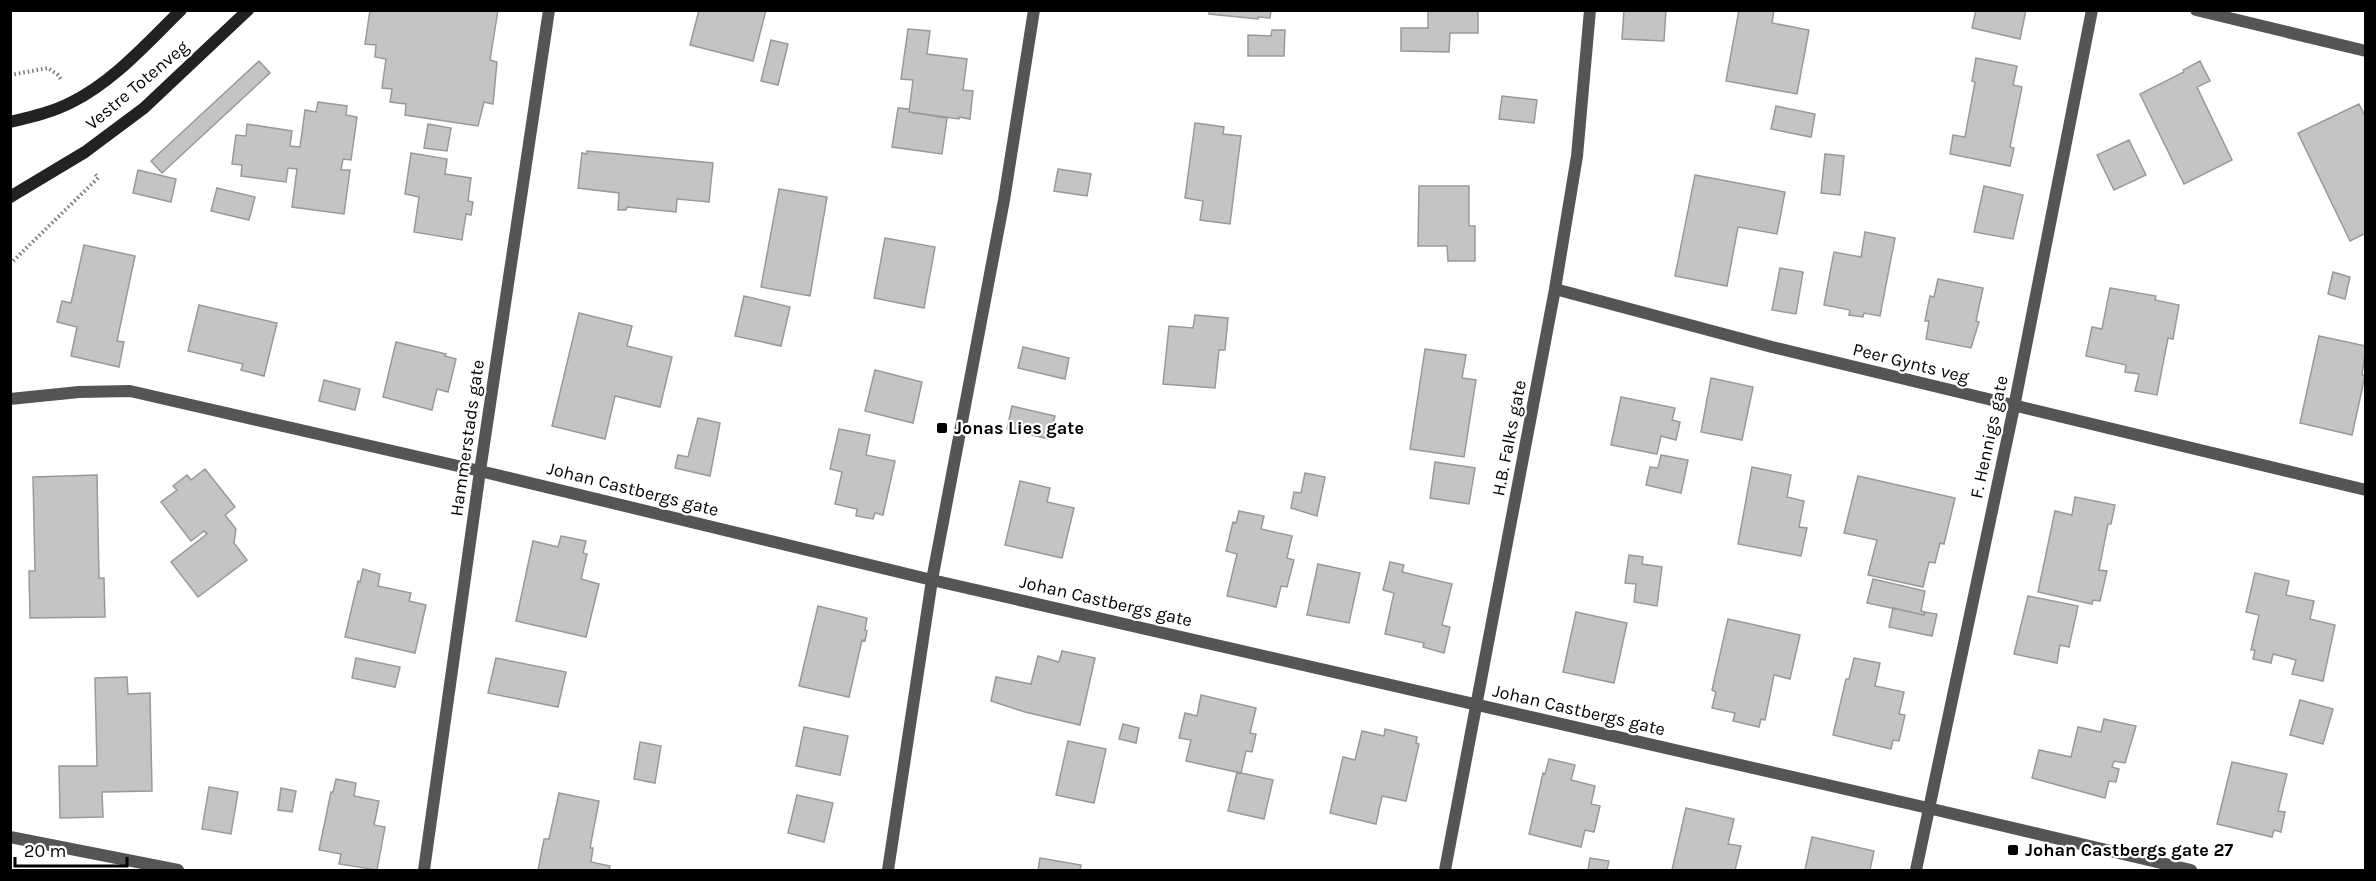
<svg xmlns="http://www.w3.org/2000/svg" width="2376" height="881" viewBox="0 0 2376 881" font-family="Karla,sans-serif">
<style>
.building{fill:#c4c4c4;stroke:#999;stroke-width:1.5}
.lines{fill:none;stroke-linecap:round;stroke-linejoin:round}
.path{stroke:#777;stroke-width:4;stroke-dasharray:1.5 3;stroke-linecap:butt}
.minor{stroke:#555;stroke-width:12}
.secondary{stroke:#222;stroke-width:12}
.poi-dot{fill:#000;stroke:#fff;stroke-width:2}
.labels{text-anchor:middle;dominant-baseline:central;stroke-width:4.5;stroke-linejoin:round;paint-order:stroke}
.street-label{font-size:18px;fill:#000;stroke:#fff}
.poi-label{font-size:18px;font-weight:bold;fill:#000;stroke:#fff;text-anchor:start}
</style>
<rect width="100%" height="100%" fill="#fff"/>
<path class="building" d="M370,10H498L490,60L497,62L493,104L484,102L478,126L405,115L406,104L390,102L392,89L382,88L386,59L375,57L376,45L365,44Z
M699,10H766L753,61L690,45Z
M1209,10H1271L1270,18L1258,17V19L1209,14Z
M1428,10H1478V33H1450L1449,52L1401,51V28H1428Z
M1624,10H1666L1664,41L1622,39Z
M1739,10H1774L1772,23L1809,30L1797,94L1726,81Z
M1976,10H2026L2020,39L1972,28Z
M908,29L930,31L927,54L967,59L963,90L973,91L970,119L959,117V119L909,112L913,80L901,79Z
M1272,30H1285L1284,56H1248V35L1271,36Z
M771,40L788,44L778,85L761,81Z
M1976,58L2017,66L2013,85L2022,87L2010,147L2014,148L2010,166L1950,154L1953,135L1965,137L1975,82L1972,81Z
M259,61L270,73L162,173L151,161Z
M2200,61L2210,81L2197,87L2232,160L2184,184L2140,94L2184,72L2183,70Z
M1502,96L1537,100L1534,123L1499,119Z
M318,102L347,106L346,115L357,117L351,160L343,159L341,170H350L344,214L292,207L297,169L288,168L286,182L241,176L242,165L232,164L236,135L246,136L247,124L292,131L290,146L300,147L305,110L316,112Z
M2359,104L2366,118V233L2350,241L2298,133Z
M1776,106L1815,114L1811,137L1771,129Z
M898,108L909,109V112L947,118L942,154L892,147Z
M1195,123L1224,127L1223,134L1241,136L1230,224L1200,220L1203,201L1185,198Z
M428,124L451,128L447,151L424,148Z
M2129,140L2146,175L2114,190L2097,155Z
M587,151L713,163L709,202L677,199L676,212L627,207L626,210H618L619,193L578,188L582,153L587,154Z
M411,153L447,159L445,174L471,178L468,201L473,202L471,215L466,214L462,240L414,232L419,197L405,194Z
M1825,154L1844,156L1840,195L1821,193Z
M1058,169L1091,174L1087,196L1054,191Z
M138,170L176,179L171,202L133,193Z
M1695,175L1785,192L1777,234L1738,227L1727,286L1675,276Z
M1419,186H1469V226H1475V261H1448L1447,246H1418Z
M1984,186L2023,195L2013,239L1974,232Z
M217,188L255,197L249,220L211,211Z
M779,189L827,197L810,296L761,287Z
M1865,232L1895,238L1880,316L1864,313L1863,317L1849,315L1850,310L1824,305L1834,252L1861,257Z
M885,238L935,247L924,308L874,298Z
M84,245L135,256L117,341L124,342L119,367L71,356L77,327L57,322L62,301L71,303Z
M1780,268L1803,272L1796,314L1772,310Z
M2333,272L2350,277L2345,299L2328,294Z
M1938,279L1983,288L1976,321L1979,322L1971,348L1926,339L1929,321H1925L1930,296L1934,297Z
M2110,288L2156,296L2155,300L2179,305L2173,339L2168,338L2157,395L2135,391L2139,374L2125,372L2126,365L2086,356L2092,327L2102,329Z
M744,296L790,307L781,346L735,336Z
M199,305L277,323L264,376L241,370L243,364L188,351Z
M579,313L632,326L627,346L672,357L660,407L615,396L605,439L552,426Z
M1195,315L1228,318L1225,350H1219L1215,388L1163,384L1169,326L1193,328Z
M2319,336L2366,346L2362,375L2365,376L2352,435L2300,423Z
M396,342L446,354L445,356L456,359L448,392L437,389L432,410L383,397Z
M1023,347L1069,358L1065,379L1018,368Z
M1425,349L1466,355L1462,378L1476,380L1464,457L1410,449Z
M875,370L922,382L913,423L865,411Z
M1711,378L1753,387L1742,440L1701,432Z
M324,380L360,389L355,410L319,401Z
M1621,397L1675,408L1672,420L1680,422L1676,440L1661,436L1657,454L1611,445Z
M1012,406L1055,416L1049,439L1007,429Z
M698,418L720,423L710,476L675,468L678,455L688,457Z
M839,429L870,435L866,455L895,461L883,515L875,513L873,519L856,516L857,509L835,504L842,472L830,469Z
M1661,455L1688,460L1681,493L1646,485L1650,467L1658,468Z
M1435,462L1475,468L1469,504L1430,498Z
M1752,467L1791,475L1787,497L1804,501L1799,527L1807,528L1801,556L1738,544Z
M205,469L235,507L225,515L236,529L234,543L247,560L198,597L171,562L207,534L204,531L191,541L161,502L177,490L173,486L187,475L191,480Z
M1305,473L1325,477L1317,516L1291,508L1294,492L1301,493Z
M97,475L99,578H104L105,617L30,618L29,571H35L33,477Z
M1858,476L1955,498L1944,544L1940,543L1935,563L1929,562L1923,587L1868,575L1877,540L1844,533Z
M1020,481L1050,488L1047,502L1074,508L1062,558L1005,545Z
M2075,497L2115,505L2111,524H2108L2099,570L2107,571L2100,601L2093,600L2092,604L2038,592L2055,511L2072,515Z
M1239,511L1264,516L1261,529L1292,536L1287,558L1294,560L1287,587L1281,586L1276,607L1227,596L1237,554L1226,551L1233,522L1236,523Z
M561,536L586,541L583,553L587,554L581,579L599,584L586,637L516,621L533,541L558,547Z
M1629,555L1643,557L1642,564L1662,567L1657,606L1634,602L1636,584L1625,583Z
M1390,562L1404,565L1402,572L1452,584L1442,625L1450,627L1444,653L1423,647L1424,643L1385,634L1394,593L1383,590Z
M1318,564L1360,573L1349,623L1307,615Z
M363,569L380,574L378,586L411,593L409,601L426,605L415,653L345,637L358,581L360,582Z
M2255,573L2289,581L2286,595L2314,601L2310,619L2335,625L2323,681L2292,674L2296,660L2273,654L2271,663L2253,659L2255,650H2251L2259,615L2246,612Z
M1873,579L1925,591L1921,611L1925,612L1924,615L1867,603Z
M2028,596L2078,606L2069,647L2060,645L2057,663L2014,654Z
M818,606L867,618L865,630L867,631L865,641L862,640L849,697L799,686Z
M1893,608L1924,615L1925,612L1937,614L1932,636L1889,627Z
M1576,612L1627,623L1614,683L1563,672Z
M1728,619L1800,635L1790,679L1774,675L1765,720L1761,719L1759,727L1733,721L1735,713L1712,708L1716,692L1712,690Z
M1062,651L1095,658L1080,725L1025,712L991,701L996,677L1031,684L1038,656L1059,662Z
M356,658L400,667L395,687L352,678Z
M496,658L566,672L558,707L488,693Z
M1854,658L1880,663L1875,686L1904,692L1899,714L1905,715L1899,741L1893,740L1891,749L1833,735L1846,679H1849Z
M127,677L128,694L150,693L152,791L102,792L103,817L60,818L59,766H97L95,678Z
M1201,695L1256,708L1250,733L1256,734L1252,752L1246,751L1241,773L1186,761L1191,740L1179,738L1185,713L1197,716Z
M2300,700L2333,709L2323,744L2290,735Z
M2104,719L2136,726L2125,763L2114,761L2112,767L2119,769L2116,782L2109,781L2105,798L2032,778L2039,750L2071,757L2078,727L2101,732Z
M1123,724L1139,728L1136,743L1119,739Z
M804,727L848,736L840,775L796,766Z
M1385,729L1417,737L1416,743L1419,744L1406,801L1382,796L1376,824L1330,813L1343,757L1355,760L1362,731L1384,736Z
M1068,741L1106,749L1094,803L1056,795Z
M640,742L661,746L655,783L634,779Z
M1549,759L1575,765L1571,780L1595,786L1591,804L1600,806L1594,832L1585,830L1581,847L1529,834L1543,773L1545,774Z
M2232,762L2287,774L2278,811L2285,812L2281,832L2274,830L2272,837L2217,824Z
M1237,772L1273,780L1264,819L1228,811Z
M336,779L356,783L354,796L379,801L374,825L385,827L377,870L339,864L341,854L319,850L331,792H333Z
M209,787L238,792L231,834L202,829Z
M281,788L296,791L292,812L278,810Z
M559,793L599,801L590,848H593L591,862L610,866L609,870H538L544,839H549Z
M797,795L833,803L824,842L788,833Z
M1686,808L1734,819L1728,844L1741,846L1735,870H1672Z
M1812,837L1874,851L1870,870H1805Z
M1040,858L1081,865L1080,870H1038Z
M1590,858L1609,861L1607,870H1588Z"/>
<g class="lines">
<path class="path" d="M10,75L48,68L58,75L62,81
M10,264L98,178L95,174"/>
<path class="minor" d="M2196,10L2366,51
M1555,289L1772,347L2366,490
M10,399L79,392L130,391L480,471L932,580L1928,808L2191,870
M10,837L178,870
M424,870L480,471L549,10
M888,870L932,580L1004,200L1034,10
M1445,870L1555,289L1577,156L1590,10
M1916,870L2014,407L2092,10"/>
<path class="secondary" d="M10,122C31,117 53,112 72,102C114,81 147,43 181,10
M10,197L85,152L144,108L248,10"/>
</g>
<g class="poi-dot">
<rect x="936" y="422" width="12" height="12" rx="3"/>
<rect x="2007" y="844" width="12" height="12" rx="3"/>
</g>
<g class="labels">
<g class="street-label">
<text transform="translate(137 85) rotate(-40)">Vestre Totenveg</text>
<text transform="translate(1911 363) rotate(14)">Peer Gynts veg</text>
<text transform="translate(1989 437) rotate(-78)">F. Hennigs gate</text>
<text transform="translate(467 438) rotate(-82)">Hammerstads gate</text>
<text transform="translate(1509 438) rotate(-79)">H.B. Falks gate</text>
<text transform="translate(633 489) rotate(14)">Johan Castbergs gate</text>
<text transform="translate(1106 601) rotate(13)">Johan Castbergs gate</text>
<text transform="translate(1579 710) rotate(13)">Johan Castbergs gate</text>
</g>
<g class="poi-label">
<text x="954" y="428">Jonas Lies gate</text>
<text x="2025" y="850">Johan Castbergs gate 27</text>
</g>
</g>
<rect width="2376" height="881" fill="none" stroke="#000000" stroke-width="24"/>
<path d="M15 857v9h112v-9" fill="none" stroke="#000000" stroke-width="3"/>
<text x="24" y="857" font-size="18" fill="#000000" stroke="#ffffff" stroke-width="4.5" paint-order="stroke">20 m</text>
</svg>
